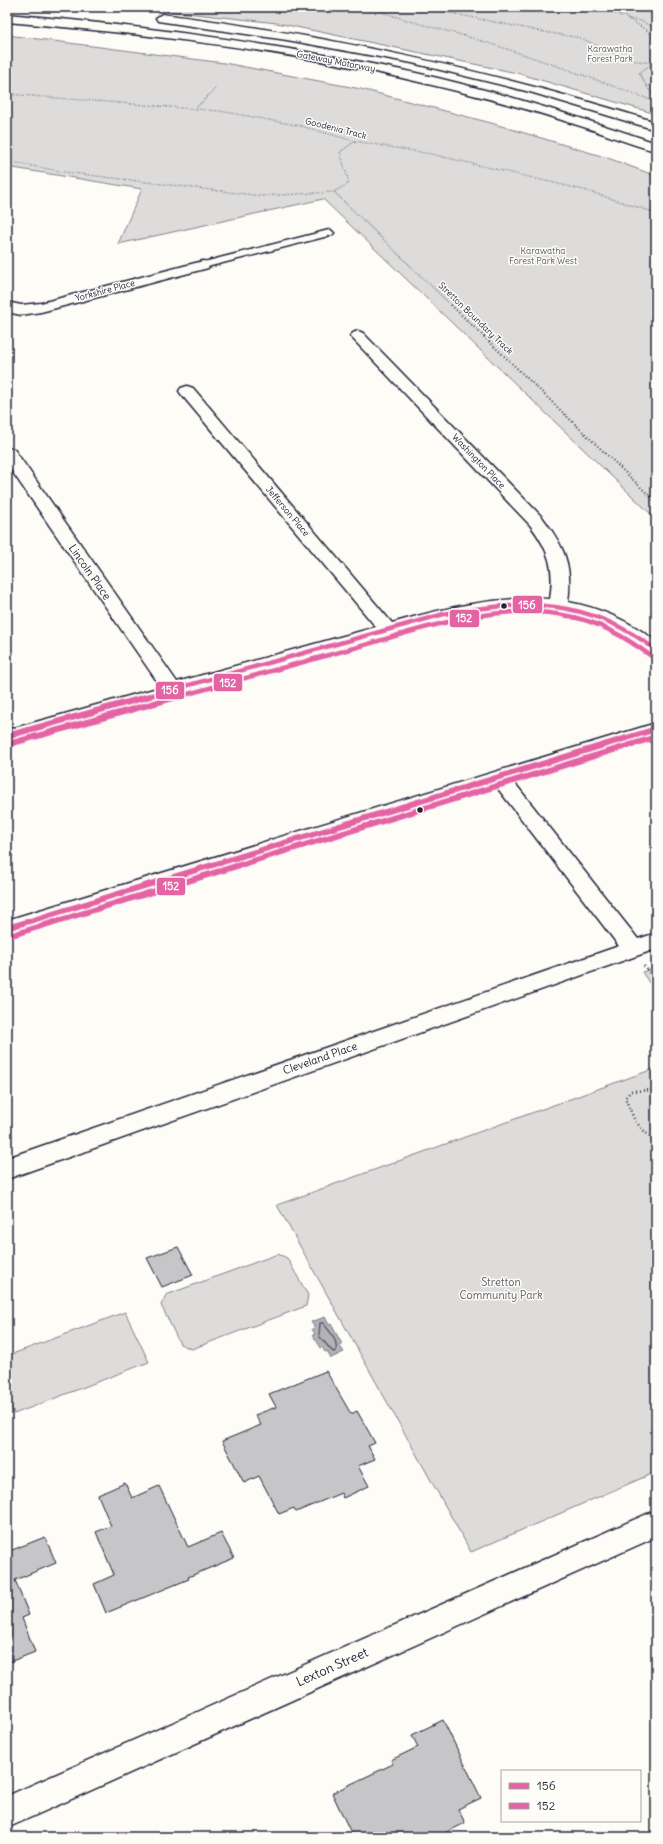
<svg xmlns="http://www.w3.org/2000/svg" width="663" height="1844" viewBox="0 0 663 1844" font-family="Delius,sans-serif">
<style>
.green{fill:#dddcdb;stroke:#807f8b}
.water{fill:#b2b2b7;stroke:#787885}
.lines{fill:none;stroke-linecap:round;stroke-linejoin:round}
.shore{stroke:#5c5c6d;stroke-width:1.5}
.building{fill:#c6c6c8;stroke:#22223b}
.service-casing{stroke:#22223b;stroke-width:3}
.minor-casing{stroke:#22223b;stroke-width:3}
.motorway-casing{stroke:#22223b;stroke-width:3}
.path-far2{stroke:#22223b;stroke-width:1.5;stroke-dasharray:0.5 2;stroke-linecap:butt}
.path-far1{stroke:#22223b;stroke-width:2;stroke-dasharray:1 2.5;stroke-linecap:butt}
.path{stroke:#22223b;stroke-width:2.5;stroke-dasharray:1 3;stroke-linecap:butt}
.service{fill:#fdfcf7;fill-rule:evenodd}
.minor{fill:#fdfcf7;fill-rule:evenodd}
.motorway{fill:#fdfcf7;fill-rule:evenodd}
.bus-1-far1-casing{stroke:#fdfcf7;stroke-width:7}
.bus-1-casing{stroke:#fdfcf7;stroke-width:9}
.bus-2-far1-casing{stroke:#fdfcf7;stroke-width:7}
.bus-2-casing{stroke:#fdfcf7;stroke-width:9}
.bus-1-far1{stroke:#e463a4;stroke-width:4.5}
.bus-1{stroke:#e463a4;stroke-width:6}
.bus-2-far1{stroke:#e463a4;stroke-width:4.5}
.bus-2{stroke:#e463a4;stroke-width:6}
.bus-dot{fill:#22223b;stroke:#fdfcf7;stroke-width:1.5}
.labels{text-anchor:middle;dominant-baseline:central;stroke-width:3;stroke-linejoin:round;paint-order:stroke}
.far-park-label{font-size:9px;fill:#5a5a6b;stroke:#fdfcf7}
.far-street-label{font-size:9px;fill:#22223b;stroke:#fdfcf7}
.street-label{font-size:11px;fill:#22223b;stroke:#fdfcf7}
.park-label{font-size:11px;fill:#5a5a6b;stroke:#fdfcf7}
.near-street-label{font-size:13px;fill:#22223b;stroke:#fdfcf7}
.line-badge{stroke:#fdfcf7;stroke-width:1.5}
.badge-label{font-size:11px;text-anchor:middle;font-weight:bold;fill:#fff}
</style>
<rect width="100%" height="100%" fill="#fdfcf7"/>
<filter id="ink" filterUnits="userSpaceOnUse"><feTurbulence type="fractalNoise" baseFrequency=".025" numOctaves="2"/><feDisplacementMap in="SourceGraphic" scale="8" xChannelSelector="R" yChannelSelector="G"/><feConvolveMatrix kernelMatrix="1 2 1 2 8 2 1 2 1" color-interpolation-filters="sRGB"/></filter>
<g filter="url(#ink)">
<path class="green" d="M131,7H656V114L517,73L277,23Z
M7,35L224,63L361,89L491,123L608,158L656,176V519L323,199L118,244L142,189L7,167Z
M656,968V993L642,972Z
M656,1068V1472L471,1552L277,1205Z
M278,1254L287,1258L308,1295L306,1306L192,1349L180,1344L161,1305L166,1295Z
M125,1312L149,1362L14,1414L7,1397V1356Z"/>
<path class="water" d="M325,1317L329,1325L331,1324L342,1344L339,1345L344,1352L331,1358L327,1351L325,1352L322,1347L320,1348L313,1335L315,1334L312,1329L315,1328L311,1322Z"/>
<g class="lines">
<path class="shore" d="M320,1323H323C330,1332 338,1339 336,1351L333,1352L319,1336Z"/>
</g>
<path class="building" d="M178,1247L193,1275L162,1287L147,1258Z
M326,1371L351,1414L357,1411L375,1443L368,1446L375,1459L358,1466L369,1486L343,1498L341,1493L296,1512L294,1508L279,1514L259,1476L244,1483L222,1441L261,1425L255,1415L276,1407L269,1394Z
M125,1483L132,1498L159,1486L188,1547L221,1533L234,1558L188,1577L189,1579L106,1613L94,1584L114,1575L96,1532L111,1526L98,1495Z
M45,1537L56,1563L15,1580L29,1615L22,1618L35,1652L7,1663V1552Z
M443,1720L481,1798L458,1809L465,1823L437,1837H353L332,1793L393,1764L391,1760L418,1747L412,1735Z"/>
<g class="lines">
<defs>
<path id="service" d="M329,230L332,231L334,233L332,235L203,268L198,265L200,263Z"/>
<path id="minor" d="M203,261L208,262L210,265L208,268L41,312L21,315L7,312V302L21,305L41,303Z
M358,331L363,333L542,517C564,547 573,564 568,602C601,608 629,621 656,641V656C645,653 637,644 628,638C620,632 610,627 601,623C552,602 497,609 447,619L7,742V730L161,687L7,464V448L14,449L177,682L376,627L181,394L179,391L181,388L187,386L193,388L392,623C444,608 495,596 550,599C555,568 549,550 530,525L353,339L350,336L353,333Z
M656,723V736L513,781L638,939L656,933V949L7,1179V1158L619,946L496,786L7,936V920Z
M656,1510V1537L7,1828V1796Z"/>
<path id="motorway" d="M7,14C145,26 281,44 416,73C497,91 577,116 656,143V151C628,144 601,132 574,124C523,107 471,94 419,82C284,49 145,34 7,22Z
M162,14C332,36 493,71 656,122V130L530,92L412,63L287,40L158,21L156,18Z"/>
</defs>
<use href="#service" class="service-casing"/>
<use href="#minor" class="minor-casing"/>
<use href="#motorway" class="motorway-casing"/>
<path class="path-far2" d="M370,7C403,21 438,28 472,38C534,57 595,79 656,102
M422,7L538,31L581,38L624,59L652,63
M597,7L627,18L656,36
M629,19L641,21L656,29
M656,61L639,73L656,101
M647,86L656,84
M7,94L220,111L301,126L354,141L431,154L584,190L656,213
M195,109L216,88
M354,142L340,152L349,183L334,192L452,306
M7,161L64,172L261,196L334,192"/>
<path class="path-far1" d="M451,305L656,502"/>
<path class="path" d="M644,966L656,981
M656,1090L631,1091L625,1098L635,1121L656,1144"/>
<use href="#service" class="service"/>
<use href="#minor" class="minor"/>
<use href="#motorway" class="motorway"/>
<defs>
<path id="bus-1-far1" d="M146,697L444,614C525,599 588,598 656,650"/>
<path id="bus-1" d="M7,736L150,696
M7,928L656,729"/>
<path id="bus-2-far1" d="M177,697C236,681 295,664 354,648C422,629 496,601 568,616C600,622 625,637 651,656"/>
<path id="bus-2" d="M9,744L180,696
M9,936L656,737"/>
</defs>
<use href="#bus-1-far1" class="bus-1-far1-casing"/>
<use href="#bus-1" class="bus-1-casing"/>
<use href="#bus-2-far1" class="bus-2-far1-casing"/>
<use href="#bus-2" class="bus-2-casing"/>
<use href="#bus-1-far1" class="bus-1-far1"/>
<use href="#bus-1" class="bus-1"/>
<use href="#bus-2-far1" class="bus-2-far1"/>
<use href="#bus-2" class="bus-2"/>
</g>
</g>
<g class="bus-dot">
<circle cx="504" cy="606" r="3.5"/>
<circle cx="420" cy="810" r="3.5"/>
</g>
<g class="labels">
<g class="far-park-label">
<text x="610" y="48">Karawatha<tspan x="610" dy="10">Forest Park</tspan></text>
<text x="543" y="250">Karawatha<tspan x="543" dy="10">Forest Park West</tspan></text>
</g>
<g class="far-street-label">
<text transform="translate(336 61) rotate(11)">Gateway Motorway</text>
<text transform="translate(336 128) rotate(14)">Goodenia Track</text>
<text transform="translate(105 290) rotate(-15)">Yorkshire Place</text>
<text transform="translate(476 318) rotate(44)">Stretton Boundary Track</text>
<text transform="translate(479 461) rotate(46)">Washington Place</text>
<text transform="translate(288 511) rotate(50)">Jefferson Place</text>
</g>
<g class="street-label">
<text transform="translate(90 572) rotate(55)">Lincoln Place</text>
<text transform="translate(320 1058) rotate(-19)">Cleveland Place</text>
</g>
<g class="park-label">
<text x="501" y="1282">Stretton<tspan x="501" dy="13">Community Park</tspan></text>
</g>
<g class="near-street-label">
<text transform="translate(332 1667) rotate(-24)">Lexton Street</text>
</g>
</g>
<g class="line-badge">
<rect x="512" y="595" width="31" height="19" rx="4" fill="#e463a4"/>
<rect x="449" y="609" width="31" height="19" rx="4" fill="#e463a4"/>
<rect x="213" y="673" width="30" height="19" rx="4" fill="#e463a4"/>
<rect x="155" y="681" width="30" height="19" rx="4" fill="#e463a4"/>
<rect x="156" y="877" width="30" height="19" rx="4" fill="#e463a4"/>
</g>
<g class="badge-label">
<text x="527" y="609">156</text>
<text x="464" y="622">152</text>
<text x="228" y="687">152</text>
<text x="170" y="694">156</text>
<text x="171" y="890">152</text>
</g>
<rect width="663" height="1844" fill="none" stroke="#fdfcf7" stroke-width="24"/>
<rect x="12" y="12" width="639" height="1820" fill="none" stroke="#22223b" stroke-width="1.5" filter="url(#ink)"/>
<rect x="501" y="1770" width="140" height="52" fill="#fdfcf7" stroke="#a5a5ac"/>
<rect x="509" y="1783" width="20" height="6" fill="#e463a4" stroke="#a5a5ac"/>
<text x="537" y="1790" font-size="12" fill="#22223b">156</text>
<rect x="509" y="1803" width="20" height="6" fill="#e463a4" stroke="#a5a5ac"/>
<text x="537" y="1810" font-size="12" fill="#22223b">152</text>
</svg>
